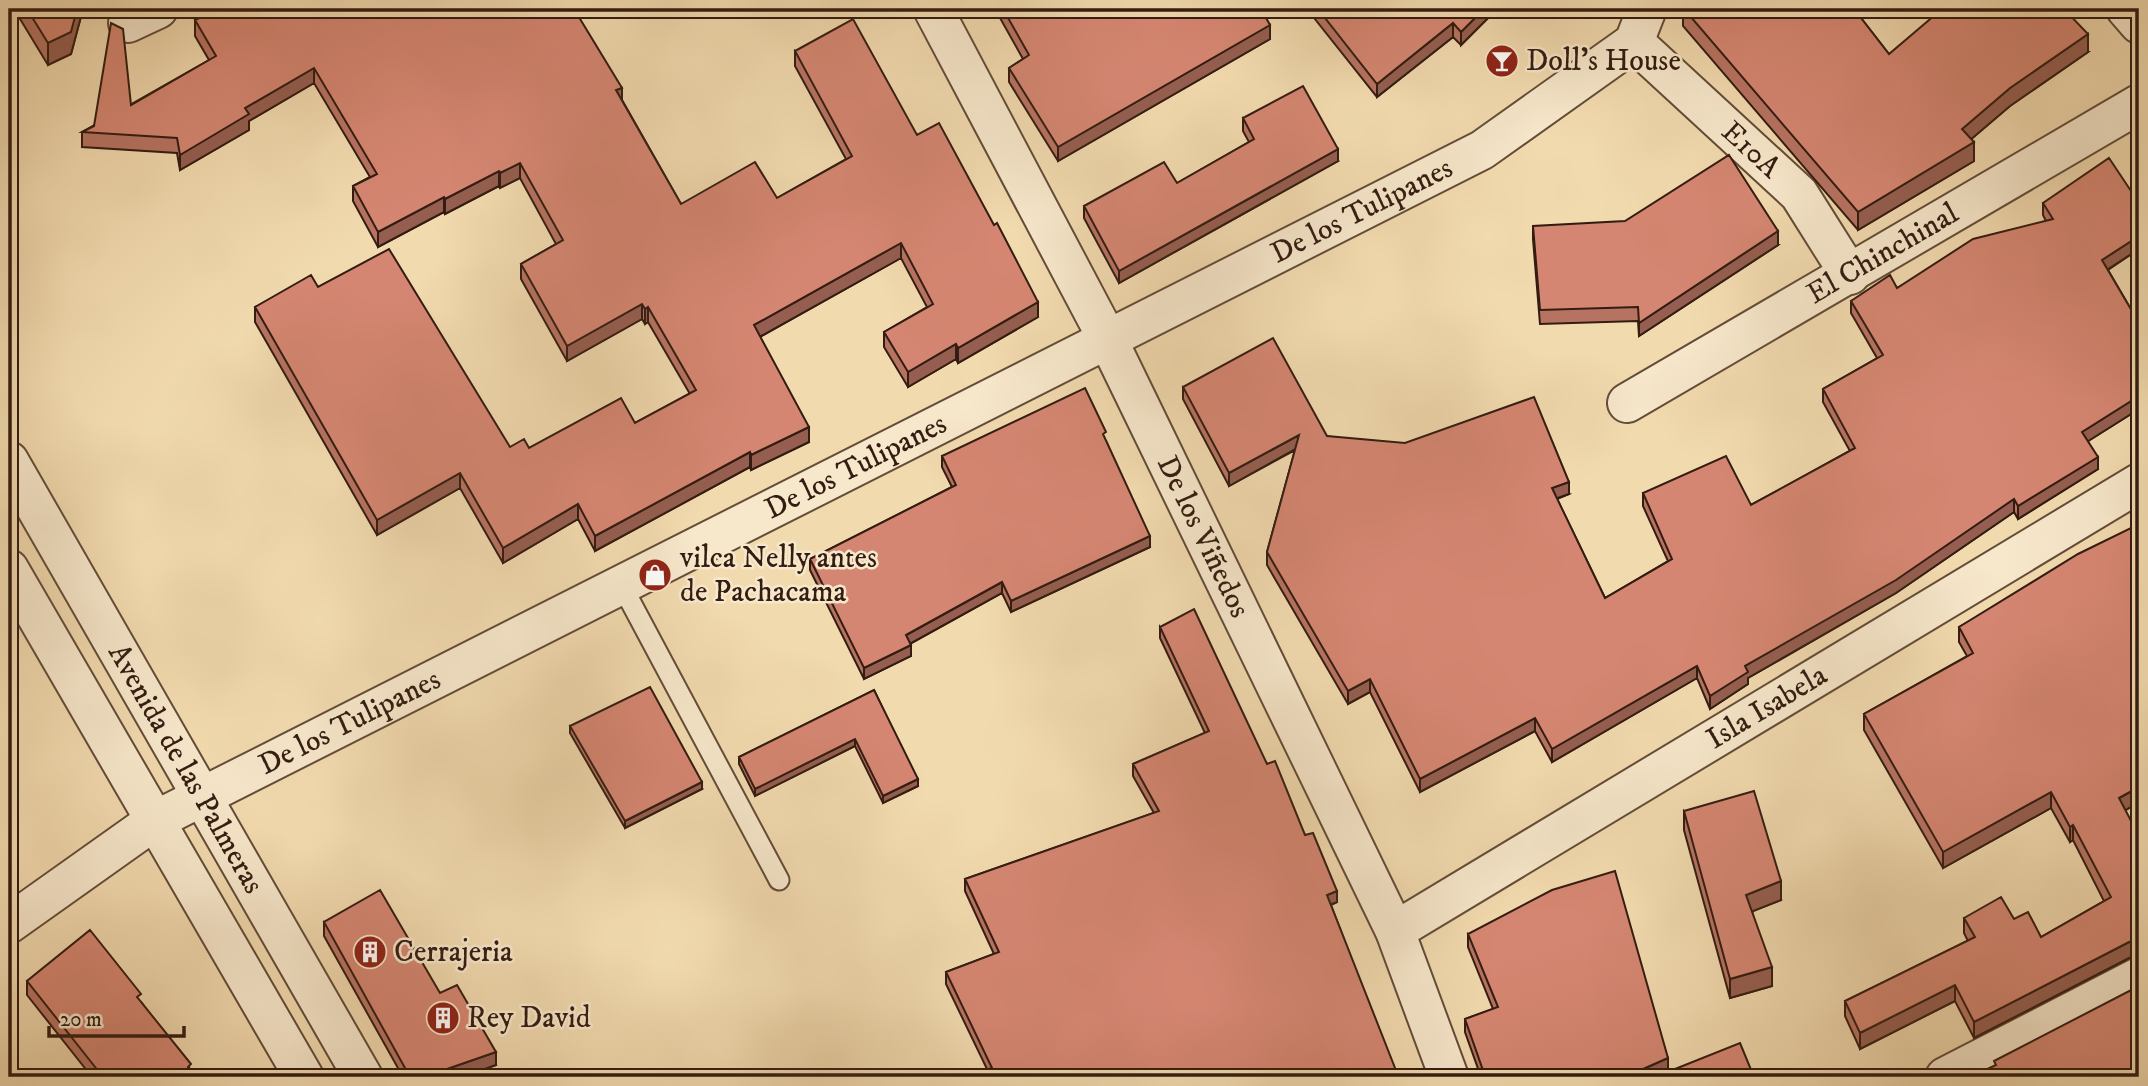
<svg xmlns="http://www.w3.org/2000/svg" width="2148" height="1086" viewBox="0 0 2148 1086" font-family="'IM FELL DW Pica',serif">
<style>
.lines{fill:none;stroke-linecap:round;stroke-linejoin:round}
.service-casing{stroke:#634c38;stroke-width:23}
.minor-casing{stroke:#634c38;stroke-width:42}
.tertiary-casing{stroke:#634c38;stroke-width:42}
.service{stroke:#f7e7cb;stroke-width:19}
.minor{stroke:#f7e7cb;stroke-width:38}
.tertiary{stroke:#f7e7cb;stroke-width:38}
.wall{fill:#b77362;stroke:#331c11;stroke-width:2}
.shaded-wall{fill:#955e50;stroke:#331c11;stroke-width:2}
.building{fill:#d58672;stroke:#331c11;stroke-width:2}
.labels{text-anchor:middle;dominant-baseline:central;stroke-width:5;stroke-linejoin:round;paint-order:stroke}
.poi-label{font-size:30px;fill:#331c11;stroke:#f7e7cb;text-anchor:start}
.street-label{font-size:30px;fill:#331c11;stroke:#f7e7cb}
</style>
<rect width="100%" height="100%" fill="#f2daaf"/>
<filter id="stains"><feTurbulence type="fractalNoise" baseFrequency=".00286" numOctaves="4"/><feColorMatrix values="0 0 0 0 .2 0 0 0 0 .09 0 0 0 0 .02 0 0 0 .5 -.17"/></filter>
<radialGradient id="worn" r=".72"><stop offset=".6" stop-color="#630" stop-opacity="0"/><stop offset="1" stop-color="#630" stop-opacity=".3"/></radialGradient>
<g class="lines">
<defs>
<path id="service" d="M621,584L779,880"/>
<g id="minor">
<path id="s1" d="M933,9L1107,338L1395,931L1449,1077"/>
<path d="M2126,9L2139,24"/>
<path d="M128,23L158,9"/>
<path id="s2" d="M1634,42L1799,194L1850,275"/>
<path id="s3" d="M1627,403L2139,104"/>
<path id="s4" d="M9,924L154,821L1482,150L1634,42L1647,9"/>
<path id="s5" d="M1395,931L2139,483"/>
<path d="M1945,1077L2139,977"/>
</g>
<g id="tertiary">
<path id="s6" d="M9,461L363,1077"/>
<path d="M9,569L304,1077"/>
</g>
</defs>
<use href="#service" class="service-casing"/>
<use href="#minor" class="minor-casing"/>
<use href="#tertiary" class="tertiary-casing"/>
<use href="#service" class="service"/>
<use href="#minor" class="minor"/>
<use href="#tertiary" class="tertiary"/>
</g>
<path class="wall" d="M14,9H83L71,54L48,65Z
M995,9H1261L1270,39L1058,161L1009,82V68L1023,59Z
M1307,9H1495V11L1461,45L1453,37L1377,97Z
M1683,9H1854L1889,54L2088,52L2010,106L1971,139L1974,161L1858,230L1683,26Z
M195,20L622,100L681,204L777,198L846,159L795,66V51L917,135L1038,317L958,363L956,359L908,387L884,347V332L927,307L901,258L760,337L809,442L751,470L750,467L595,551L578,519L503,563L460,488L377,535L255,322V307L318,287L510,447L529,448L635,423L690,394L648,322L645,324L642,319L567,361L521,279V264L556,244L520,178L500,188L499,186L445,214L444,212L378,247L353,201V186L370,177L314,83L249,121V130L180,170L177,153L82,147V132L209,60L195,36Z
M1243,118L1338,161L1119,283L1084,218V206L1177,183L1249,142L1243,131Z
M2043,203H2139V249L2108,270L2139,323V409L2088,441L2098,469L2018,519L2014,512L1896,593L1748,678V684L1710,709L1697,678L1552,762L1535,731L1420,792L1370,692L1348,704L1267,565V552L1295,450L1229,486L1183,399V387L1327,436L1569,494L1557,499L1605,598L1668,561L1643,506V493L1751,505L1850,451L1823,402V389L1877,358L1851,313V301L1897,288L2046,221L2043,215Z
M1533,226L1778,245L1639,336L1638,321L1540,324L1533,239Z
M1106,441L1150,547L1011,612L1002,593L910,644L911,656L864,679L810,570V559L952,487L942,467V456Z
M2139,524V802L2126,810L2129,958L1974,1038L1955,1001L1860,1049L1845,1016V1001L1968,941L1964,933V918L2014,919L2041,937L2104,901L2073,840L2070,842L2051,808L1943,868L1864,730V714L1967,656L1959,642V627Z
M1160,627L1267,764L1305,835L1337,902L1331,905L1397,1077L987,1069L946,984V972L994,954L965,891V879L1154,813L1133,776V764L1205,733L1160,638Z
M874,690L918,786L883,803L855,746L755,796L739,764V757Z
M570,726L702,789L625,828L570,733Z
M1684,811L1781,900L1752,911L1772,986L1730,998L1684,830Z
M324,922L440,993L496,1065L462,1077H403L324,936Z
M1468,934L1668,1071L1653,1077H1481L1465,1032V1019L1493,1009L1468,947Z
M27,981L141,1002L196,1077H92L27,995Z"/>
<path class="shaded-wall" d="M77,9H83L71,54L48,65V43Z
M972,9H981L972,13Z
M1484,9H1495V11L1461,45V32Z
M1453,23V37L1377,97V84Z
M1270,25V39L1058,161V147Z
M2088,34V52L2010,106L1962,147V129L2010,88Z
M314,68V83L249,121V130L180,170V155L245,108Z
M622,88V103L616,90Z
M1974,142V161L1858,230V212Z
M1338,149V161L1119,283V271Z
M520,163V178L500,188V173Z
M499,171V186L445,214V199Z
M444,197V212L378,247V232Z
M1778,231V245L1639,336V323Z
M2139,236V249L2102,273V260Z
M901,243V258L754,340V325Z
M1038,302V317L958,363V348Z
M642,304V319L567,361V346Z
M648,307V322L645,324V309Z
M956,344V359L908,387V372Z
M2139,396V409L2082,445V432Z
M809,427V442L751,470V455Z
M1299,435V447L1229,486V473Z
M750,452V467L595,551V536Z
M2098,457V469L2018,519V506Z
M460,473V488L377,535V520Z
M1569,482V494L1552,500V488Z
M2014,499V512L1896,593L1748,678V684L1710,709V696L1745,666Z
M578,504V519L503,563V548Z
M1150,536V547L1011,612V601Z
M1002,582V593L906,646V635Z
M911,645V656L864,679V668Z
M1697,666V678L1552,762V749Z
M1370,679V692L1348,704V691Z
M1535,718V731L1420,792V779Z
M855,739V746L755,796V789Z
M918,779V786L883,803V796Z
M702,782V789L625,828V821Z
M2139,787V802L2119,814V798Z
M2051,792V808L1943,868V852Z
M2073,825V840L2070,842V827Z
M1781,881V900L1746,914V895Z
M1337,891V902L1327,906V895Z
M2139,940V955L2129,958L1974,1038V1022L2129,942Z
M1772,967V986L1730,998V979Z
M1955,985V1001L1860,1049V1033Z
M496,1052V1065L462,1077H424Z
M1668,1058V1071L1653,1077H1625Z
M1397,1073V1077H1382Z"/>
<path class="building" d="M27,9H77L71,32L48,43Z
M219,9H260L264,16L278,9H574L622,88L616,90L681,204L755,162L777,198L852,156L795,51L853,19L917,135L939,123L994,225L997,223L1038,302L958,348L956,344L908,372L884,332L933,304L901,243L754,325L809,427L751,455L750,452L595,536L578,504L503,548L460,473L377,520L255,307L311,275L318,287L389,249L510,447L524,439L529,448L621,398L635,423L696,390L648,307L645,309L642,304L567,346L521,264L563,240L520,163L500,173L499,171L445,199L444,197L378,232L353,186L377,174L314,68L245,108L249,114L180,155L177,138L82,132L94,126L111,23L123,29L131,105L216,56L195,20Z
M1003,9H1261L1270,25L1058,147L1009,68L1029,55Z
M1318,9H1484L1461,32L1453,23L1377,84Z
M1684,9H1854L1889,54L1942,9H2064L2088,34L2010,88L1962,129L1974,142L1858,212Z
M1303,86L1338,149L1119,271L1084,206L1164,162L1177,183L1254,139L1243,118Z
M1729,155L1778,231L1639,323L1638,307L1540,310L1533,226L1625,221Z
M2109,158L2139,203V236L2102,260L2139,323V396L2082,432L2098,457L2018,506L2014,499L1896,580L1745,666L1748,672L1710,696L1697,666L1552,749L1535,718L1420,779L1370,679L1348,691L1267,552L1299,435L1229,473L1183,387L1273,338L1327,436L1405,443L1534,397L1569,482L1552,488L1605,598L1672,559L1643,493L1726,456L1751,505L1855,448L1823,389L1883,355L1851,301L1890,275L1897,288L1973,239L2053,219L2043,203Z
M1085,388L1106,432L1103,434L1150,536L1011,601L1002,582L906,635L911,645L864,668L810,559L956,485L942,456Z
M2139,524V787L2119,798L2139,836V940L2129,942L1974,1022L1955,985L1860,1033L1845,1001L1975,937L1964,918L2001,897L2014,919L2028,912L2041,937L2111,897L2073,825L2070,827L2051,792L1943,852L1864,714L1973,653L1959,627L2078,554Z
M1194,609L1267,764L1275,761L1305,835L1313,833L1337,891L1327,895L1397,1073L1382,1077H965L992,1068L946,972L999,952L965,879L1159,811L1133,764L1209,731L1160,627Z
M650,687L702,782L625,821L570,726Z
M874,690L918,779L883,796L855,739L755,789L739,757Z
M1754,791L1781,881L1746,895L1772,967L1730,979L1684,811Z
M1615,871L1668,1058L1625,1077H1493L1492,1074L1485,1076L1465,1019L1498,1007L1468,934L1552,890Z
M380,890L440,993L457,985L496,1052L424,1077H410L324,922Z
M90,930L141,994L137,997L191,1064L188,1067L196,1077H103L27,981Z
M2139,986V1077H1970L1996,1065L1994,1061Z
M1740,1043L1754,1077H1655Z"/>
<defs>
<symbol id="bar-disc" viewBox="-11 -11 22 22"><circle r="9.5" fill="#8f2418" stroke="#f7e7cb"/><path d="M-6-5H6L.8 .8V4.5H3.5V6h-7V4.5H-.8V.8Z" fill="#fff"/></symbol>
<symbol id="shop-disc" viewBox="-11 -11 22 22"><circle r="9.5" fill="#8f2418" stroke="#f7e7cb"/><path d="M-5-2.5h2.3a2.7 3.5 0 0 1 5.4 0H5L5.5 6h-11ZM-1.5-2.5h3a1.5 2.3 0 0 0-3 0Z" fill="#fff"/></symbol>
<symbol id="building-disc" viewBox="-11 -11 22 22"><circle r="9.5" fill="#8f2418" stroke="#f7e7cb"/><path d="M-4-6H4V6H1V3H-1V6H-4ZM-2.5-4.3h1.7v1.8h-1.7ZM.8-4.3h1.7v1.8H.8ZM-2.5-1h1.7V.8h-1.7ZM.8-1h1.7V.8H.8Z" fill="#fff"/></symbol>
</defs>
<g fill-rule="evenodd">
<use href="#bar-disc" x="1483" y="42" width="38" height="38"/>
<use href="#shop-disc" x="636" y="556" width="38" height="38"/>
<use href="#building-disc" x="351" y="933" width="38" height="38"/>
<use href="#building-disc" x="424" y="999" width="38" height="38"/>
</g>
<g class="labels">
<g class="poi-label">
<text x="1526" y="61">Doll's House</text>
<text x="680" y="558">vilca Nelly antes<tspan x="680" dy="34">de Pachacama</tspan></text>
<text x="394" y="952">Cerrajeria</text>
<text x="467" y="1018">Rey David</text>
</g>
<g class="street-label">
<text stroke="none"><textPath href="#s2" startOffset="159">E10A</textPath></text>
<text stroke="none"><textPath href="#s4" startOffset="1531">De los Tulipanes</textPath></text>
<text stroke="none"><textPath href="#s3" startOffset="296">El Chinchinal</textPath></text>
<text stroke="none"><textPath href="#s4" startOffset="964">De los Tulipanes</textPath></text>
<text stroke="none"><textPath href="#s1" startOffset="593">De los Viñedos</textPath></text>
<text stroke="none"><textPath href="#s5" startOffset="434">Isla Isabela</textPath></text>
<text stroke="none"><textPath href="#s4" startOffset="397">De los Tulipanes</textPath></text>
<text stroke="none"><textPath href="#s6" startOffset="355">Avenida de las Palmeras</textPath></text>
</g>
</g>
<rect width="2148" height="1086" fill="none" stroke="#f2daaf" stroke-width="35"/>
<rect x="10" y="10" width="2127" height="1065" fill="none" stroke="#331c11" stroke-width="3.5"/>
<rect x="18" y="18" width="2113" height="1051" fill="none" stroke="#331c11" stroke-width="2"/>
<path d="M49 1026v10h135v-10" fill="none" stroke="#331c11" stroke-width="3.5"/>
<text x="60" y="1026" font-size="21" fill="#331c11" stroke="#f7e7cb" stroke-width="5" paint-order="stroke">20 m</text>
<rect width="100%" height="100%" filter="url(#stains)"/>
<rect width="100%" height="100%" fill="url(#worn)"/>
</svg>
